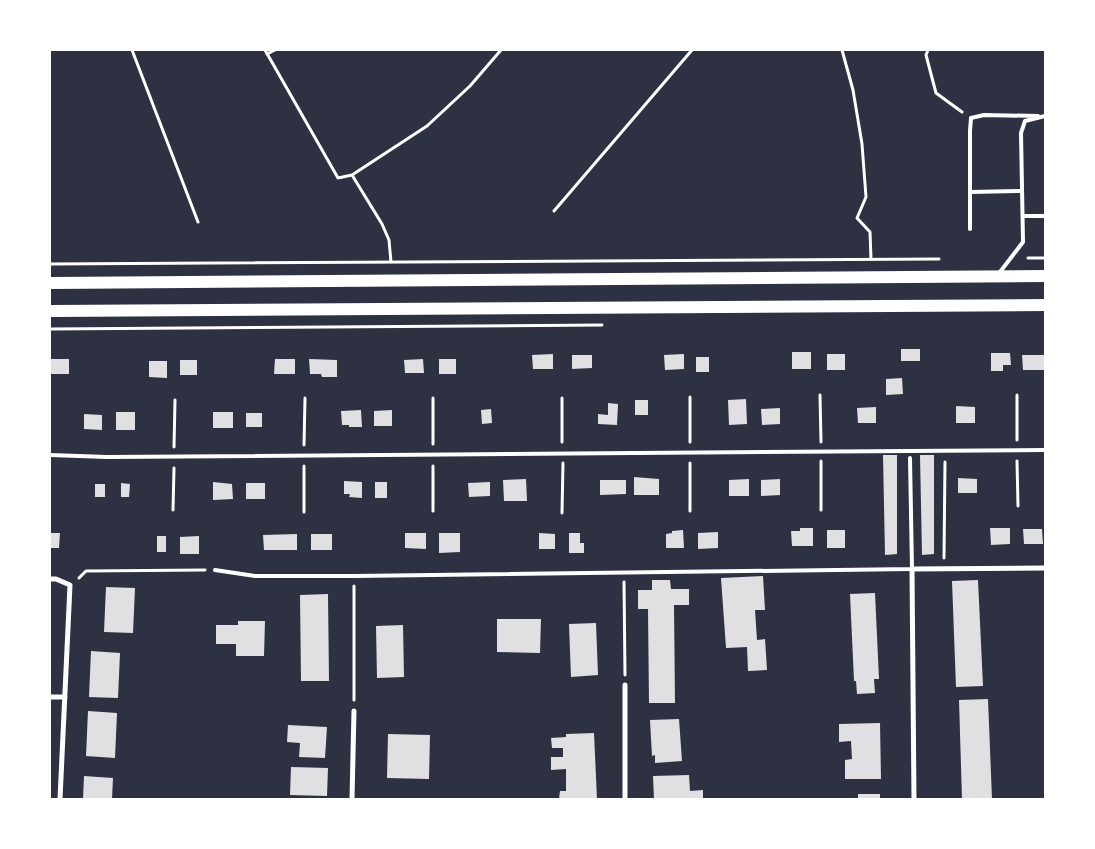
<svg xmlns="http://www.w3.org/2000/svg" width="1095" height="849" viewBox="0 0 1095 849" font-family="Poppins,sans-serif">
<style>
.building{fill:#e0e0e3}
.lines{fill:none;stroke-linecap:round;stroke-linejoin:round}
.path{stroke:#fff;stroke-width:3}
.service{stroke:#fff;stroke-width:4}
.minor{stroke:#fff;stroke-width:5}
.primary{stroke:#fff;stroke-width:12}
</style>
<rect width="100%" height="100%" fill="#2d3142"/>
<path class="building" d="M901,349H920V361H901Z
M792,352H811V369H792Z
M991,353H1010L1011,365H1003V371H991Z
M553,354V369H533L532,355Z
M684,354V369L665,370L664,355Z
M827,354H845V370H827Z
M572,355H592V368L572,369Z
M1022,355H1044V370H1023Z
M696,357H709V372H696Z
M51,359H69V374H51Z
M275,359H295V374H274Z
M309,359L337,360V377H322L321,374H310Z
M423,359L424,373H405L404,360Z
M439,359H456V374H439Z
M180,360H197V375H180Z
M149,361H167V378L149,377Z
M902,378L903,394L886,395V379Z
M746,399L747,424L729,425L728,400Z
M635,400H648V415H635Z
M608,403L618,404L617,425L598,424V414L608,415Z
M956,406L975,407V423H956Z
M876,407V423H858L857,408Z
M780,408V424L762,425L761,409Z
M491,409L492,423L482,424L481,410Z
M361,410L362,427H349V425H342L341,411Z
M392,410V426H374V411Z
M116,412H135V430H116Z
M213,412H233V428H213Z
M246,413H262V427H246Z
M84,414L102,415V430L84,429Z
M883,455H897V554L885,555Z
M920,455H934V554L922,555Z
M634,477L659,479V495H634Z
M958,478L977,479V493H958Z
M526,479L527,501H504L503,480Z
M749,479V496H729V480Z
M780,479V495L761,496V480Z
M600,480H626V494L600,495Z
M344,481L362,482V498L349,497L350,494H344Z
M213,482L232,484L233,499L213,500Z
M375,482H387V498H375Z
M490,482V496L469,497L468,483Z
M121,483L130,484L129,497H121Z
M246,483H265V499H246Z
M95,484H105V497H95Z
M800,528H813V546H792L791,531H800Z
M990,528H1010V544L991,545Z
M1023,529H1042L1043,544H1024Z
M683,530L684,548H666V534L672,533V531Z
M827,530H845V548H827Z
M718,532V548L698,549V533Z
M50,533H60L59,548H50Z
M405,533H426V549L405,548Z
M439,533H460V552L439,553Z
M539,533L555,534V549H539Z
M569,533H580V543H584V553H569Z
M297,534V550H264L263,535Z
M311,534H332V550H311Z
M157,536H166V552H157Z
M199,536V554H180V537Z
M763,576L765,610H755L757,640L765,639L767,670L748,671L747,647L726,648L721,578Z
M652,580H670L671,589H689V605H674L675,703H649L648,609H638V590H652Z
M978,580L983,686L956,687L952,581Z
M106,587L135,588L133,633L104,632Z
M875,593L879,679H874L875,693L857,694L856,681H854L850,594Z
M328,594L329,681H301L300,595Z
M497,619H541L540,653L497,652Z
M238,621H265L264,656H236V644H216V625H238Z
M596,623L598,675L571,677L569,624Z
M403,625L404,677L377,678L376,626Z
M91,651L120,653L118,698L89,697Z
M988,699L992,799H962L959,700Z
M88,711L117,713L115,758L86,756Z
M679,719L682,761L655,763V755L652,756L650,720Z
M880,723L881,779H845V760L852,759L851,741L839,742V724Z
M288,725L327,727L325,758L299,757L300,743L287,742Z
M594,733L597,799H559L560,791H566V769L551,770V757H563V748H552L551,738L566,737V734Z
M388,734L430,735L429,779L387,778Z
M291,767L328,768L327,796L290,795Z
M689,775L690,791L703,790V799H654L653,776Z
M84,776L113,778L112,799H83Z
M858,794H880V799H858Z"/>
<g class="lines">
<path class="path" d="M132,50L198,222
M265,50L338,178L352,175L427,126L470,86L501,50
M842,50L853,90L862,144L866,197L857,218L870,232L871,259
M928,50L926,55L936,93L962,112
M267,54L275,50
M352,175L382,224L389,240L391,262
M554,211L692,50
M1028,258H1045
M50,264L939,259
M50,329L602,325
M820,395L821,442
M1017,395V440
M690,397V442
M433,398V444
M562,398V442
M304,445L305,398
M174,447L175,400
M821,461V510
M1017,461L1018,506
M690,463V511
M173,510L174,468
M433,511V466
M304,512V466
M562,513L563,463
M944,558L945,462
M79,578L86,571L205,570
M624,582L625,675
M354,586V700"/>
<path class="service" d="M970,192L1022,191
M1023,216H1045
M970,229V131L971,118L984,115L1038,116
M1000,272L1023,242L1021,133L1025,121L1045,116
M50,455L107,457L1045,450
M215,570L255,576H354L912,569L910,458"/>
<path class="minor" d="M50,579H56L70,585L60,799
M50,697H65
M352,799L354,711
M625,799V685
M914,799L912,569L1045,568"/>
<path class="primary" d="M50,283L1045,276
M50,311L1045,305"/>
</g>
<rect width="1095" height="849" fill="none" stroke="#ffffff" stroke-width="102"/>
</svg>
